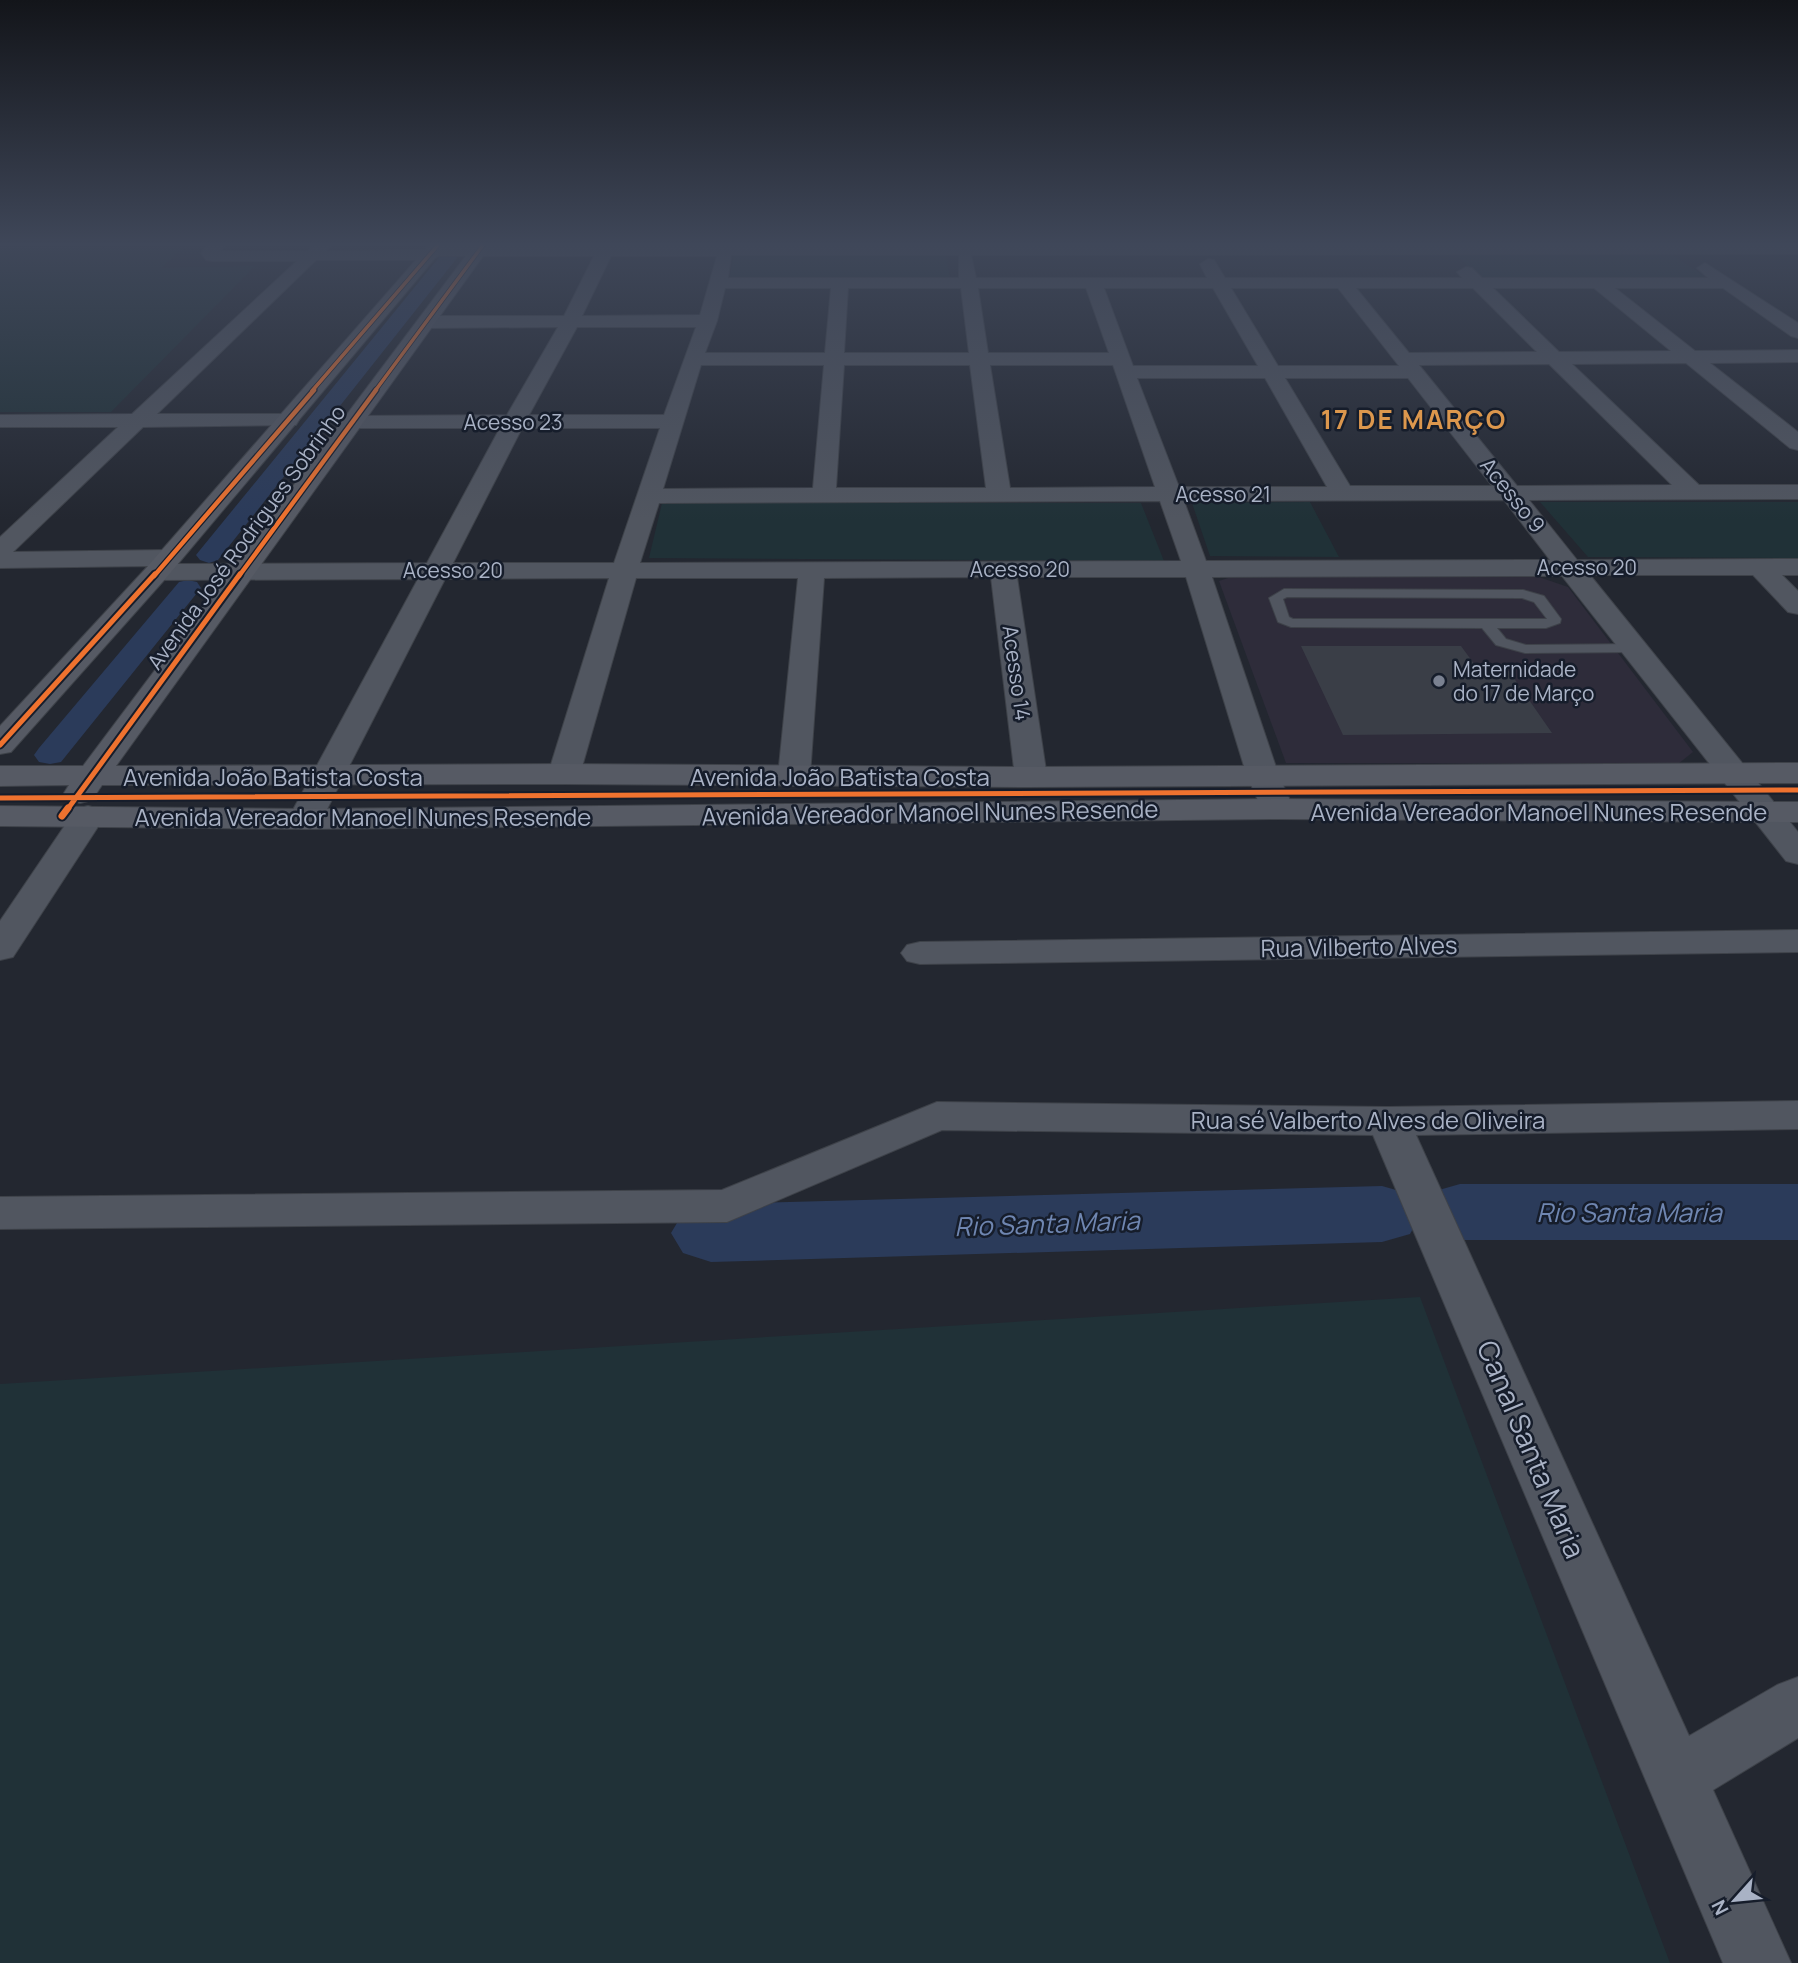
<svg xmlns="http://www.w3.org/2000/svg" width="1798" height="1963" viewBox="0 0 1798 1963" font-family="Manrope,sans-serif">
<style>
.medical{fill:#2e2c3a}
.green{fill:#203137}
.lines{fill:none;stroke-linecap:round;stroke-linejoin:round}
.canal{fill:#2b3b5a;fill-rule:evenodd}
.river{fill:#2b3b5a;fill-rule:evenodd}
.building{fill:#3a3e47}
.lane-casing{stroke:#3e4249;stroke-width:2}
.street-casing{stroke:#3e4249;stroke-width:2}
.secondary-casing{stroke:#3e4249;stroke-width:2}
.lane{fill:#515660;fill-rule:evenodd}
.street{fill:#515660;fill-rule:evenodd}
.secondary{fill:#565a64;fill-rule:evenodd}
.cycleway-far3-casing{stroke:#161d2b;stroke-width:5}
.cycleway-far2-casing{stroke:#161d2b;stroke-width:7}
.cycleway-far1-casing{stroke:#161d2b;stroke-width:9}
.cycleway-casing{stroke:#161d2b;stroke-width:11}
.cycleway-far3{stroke:#ef722f;stroke-width:3.5}
.cycleway-far2{stroke:#ef722f;stroke-width:4.5}
.cycleway-far1{stroke:#ef722f;stroke-width:5}
.cycleway{stroke:#ef722f;stroke-width:7}
.poi-dot{fill:#7a8191;stroke:#161d2b;stroke-width:2.5}
.labels{text-anchor:middle;dominant-baseline:central;stroke-width:5;stroke-linejoin:round;paint-order:stroke}
.far-street-label{font-size:21px;fill:#a9b2c5;stroke:#161d2b}
.far-poi-label{font-size:21px;fill:#a9b2c5;stroke:#161d2b;text-anchor:start}
.street-label{font-size:24px;fill:#a9b2c5;stroke:#161d2b}
.far-district-label{font-size:26px;font-weight:bold;letter-spacing:2px;fill:#dc974d;stroke:#161d2b}
.water-label{font-size:26px;font-style:italic;fill:#6f86b1;stroke:#161d2b}
.near-street-label{font-size:28px;fill:#a9b2c5;stroke:#161d2b}
</style>
<rect width="100%" height="100%" fill="#232730"/>
<path class="medical" d="M1240,574L1533,575L1568,587L1693,752L1678,764L1286,763L1219,581Z"/>
<path class="green" d="M0,246L182,249L161,268L255,266L111,412H0Z
M1668,252L1707,278L1493,280L1479,278L1456,254Z
M734,254L946,255L950,279L729,280Z
M1310,502L1339,557L1210,556L1192,503Z
M1540,502H1798V558L1588,557Z
M662,503H1141L1164,561L649,558Z
M1420,1297L1670,1963H0V1384Z"/>
<g class="lines">
<path class="canal" d="M451,249L459,254L457,258L218,560L209,563L200,560L196,555L200,550L445,250Z
M188,580L197,582L201,588L61,762L50,764L39,762L34,755L39,748L179,582Z"/>
<path class="river" d="M1460,1184H1798V1240H1460L1432,1232L1421,1212L1432,1192Z
M1382,1186L1410,1194L1421,1214L1410,1234L1382,1242L711,1262L683,1253L671,1233L683,1213L711,1204Z"/>
</g>
<path class="building" d="M1301,646H1461L1480,672L1509,671L1552,733L1343,735Z"/>
<g class="lines">
<defs>
<path id="lane" d="M1284,589L1523,590L1544,596L1561,619L1560,623L1546,628H1497L1506,639L1526,645L1636,644L1643,648L1636,652L1525,653L1496,645L1482,628L1291,627L1278,622L1269,598ZM1287,597L1522,598L1534,602L1547,619H1293L1289,617L1283,599Z"/>
<path id="street" d="M207,245H225L220,251H308L313,245H331L327,251L426,250L434,246L600,245H1798V254L971,255L976,278H1207L1200,264L1208,259L1214,260L1225,278H1462L1457,272L1466,267L1472,268L1482,278H1708L1697,268L1705,263L1798,323V338L1791,336L1723,288H1615L1695,351L1798,350V362L1710,363L1798,432V450L1790,448L1686,363L1572,364L1699,485H1798V499L1529,500L1577,560L1798,559V575H1782L1798,591V614L1788,612L1753,575H1590L1798,832V864L1786,861L1562,576L1212,577L1279,776L1294,809L1289,816L1277,819L1265,816L1247,776L1186,577H1017L1047,777L1042,784L1031,787L1020,784L1015,777L991,577L824,578L810,776L805,783L794,786L783,783L778,776L798,578H636L580,774L575,781L564,784L553,781L548,774L609,578L445,579L322,819L317,826L305,829L293,826L288,819L418,579L157,580L148,578L144,572L150,566L0,568V537L118,427H0V415L132,414L297,261H212L206,260L201,253ZM731,255H959V278H728ZM439,256H594L564,316H426L417,322L426,328L558,327L507,415L352,416L344,417L341,422L344,427L352,428H500L427,563L174,564L181,558L177,553L168,550L13,552L143,427L296,425L299,420L296,415L288,414H157L316,260H431ZM611,256H717L700,315L582,316ZM725,288H831L825,353H705L717,321ZM848,288H961L969,353H844ZM978,288H1086L1109,353H988ZM1104,288H1213L1258,366H1133ZM1231,288H1338L1399,366H1278ZM1356,288H1473L1537,352L1409,353ZM1493,288H1594L1671,351L1559,352ZM577,327H696L664,415H529ZM1549,364L1672,485L1517,486L1419,365ZM701,365H824L813,488L663,489ZM844,365H970L986,488H836ZM990,365H1113L1155,487L1010,488ZM1137,378H1265L1327,487H1179ZM1285,378H1408L1492,486H1350ZM522,428H660L614,563H453ZM1504,500L1550,560L1206,561L1184,501ZM1160,501L1181,561L640,563L659,503Z
M88,806L100,809L105,816L13,957L0,960V921L76,809Z
M1798,930V952L920,964L907,961L901,953L907,945L920,942Z
M1798,1101V1129L1416,1135L1689,1736L1777,1685L1798,1677V1738L1713,1790L1791,1963H1723L1373,1135L942,1130L727,1222L0,1229V1197L722,1190L937,1102L1388,1107Z"/>
<path id="secondary" d="M429,245H446L166,578L11,752L0,754V726L148,566Z
M474,245H491L116,766L564,764L1031,767L1798,763V783L1031,787L564,784L102,785L92,800L80,803L68,800L64,793L69,785L0,786V766H83Z
M1277,799L1798,802V822L1277,819L305,829L0,826V806L305,809Z"/>
</defs>
<use href="#lane" class="lane-casing"/>
<use href="#street" class="street-casing"/>
<use href="#secondary" class="secondary-casing"/>
<use href="#lane" class="lane"/>
<use href="#street" class="street"/>
<use href="#secondary" class="secondary"/>
<defs>
<path id="cycleway-far3" d="M312,391L438,245
M375,391L483,245"/>
<path id="cycleway-far2" d="M154,576L314,390
M239,576L376,390"/>
<path id="cycleway-far1" d="M0,745L155,574
M0,798L1798,790
M67,810L240,574"/>
<path id="cycleway" d="M62,816L68,808"/>
</defs>
<use href="#cycleway-far3" class="cycleway-far3-casing"/>
<use href="#cycleway-far2" class="cycleway-far2-casing"/>
<use href="#cycleway-far1" class="cycleway-far1-casing"/>
<use href="#cycleway" class="cycleway-casing"/>
<use href="#cycleway-far3" class="cycleway-far3"/>
<use href="#cycleway-far2" class="cycleway-far2"/>
<use href="#cycleway-far1" class="cycleway-far1"/>
<use href="#cycleway" class="cycleway"/>
</g>
<linearGradient id="sky" x2="0" y2="1"><stop stop-color="#13151a"/><stop offset="0.47" stop-color="#3f4759"/><stop offset="1" stop-color="#3f4759" stop-opacity="0"/></linearGradient>
<rect width="1798" height="520" fill="url(#sky)"/>
<circle class="poi-dot" cx="1439" cy="681" r="7"/>
<g class="labels">
<g class="far-street-label">
<text x="513" y="422">Acesso 23</text>
<text x="1223" y="494">Acesso 21</text>
<text transform="translate(1513 495) rotate(51)">Acesso 9</text>
<text transform="translate(246 537) rotate(-54)">Avenida José Rodrigues Sobrinho</text>
<text x="1587" y="567">Acesso 20</text>
<text x="1020" y="569">Acesso 20</text>
<text x="453" y="570">Acesso 20</text>
<text transform="translate(1017 673) rotate(82)">Acesso 14</text>
</g>
<g class="far-poi-label">
<text x="1453" y="669">Maternidade<tspan x="1453" dy="24">do 17 de Março</tspan></text>
</g>
<g class="street-label">
<text x="273" y="776">Avenida João Batista Costa</text>
<text x="840" y="776">Avenida João Batista Costa</text>
<text x="1539" y="811">Avenida Vereador Manoel Nunes Resende</text>
<text transform="translate(930 812) rotate(-1)">Avenida Vereador Manoel Nunes Resende</text>
<text x="363" y="816">Avenida Vereador Manoel Nunes Resende</text>
<text transform="translate(1359 946) rotate(-1)">Rua Vilberto Alves</text>
<text x="1368" y="1119">Rua sé Valberto Alves de Oliveira</text>
</g>
<g class="far-district-label">
<text x="1414" y="419">17 DE MARÇO</text>
</g>
<g class="water-label">
<text x="1629" y="1212">Rio Santa Maria</text>
<text transform="translate(1047 1223) rotate(-2)">Rio Santa Maria</text>
</g>
<g class="near-street-label">
<text transform="translate(1532 1449) rotate(67)">Canal Santa Maria</text>
</g>
</g>
<g transform="translate(1735 1900) rotate(243)" stroke="#161d2b" stroke-width="5" paint-order="stroke">
<path d="M0-5L12 26L0 18L-12 26Z" fill="#a9b2c5"/>
<text y="-10" font-size="19" font-weight="bold" text-anchor="middle" fill="#a9b2c5">N</text>
</g>
</svg>
